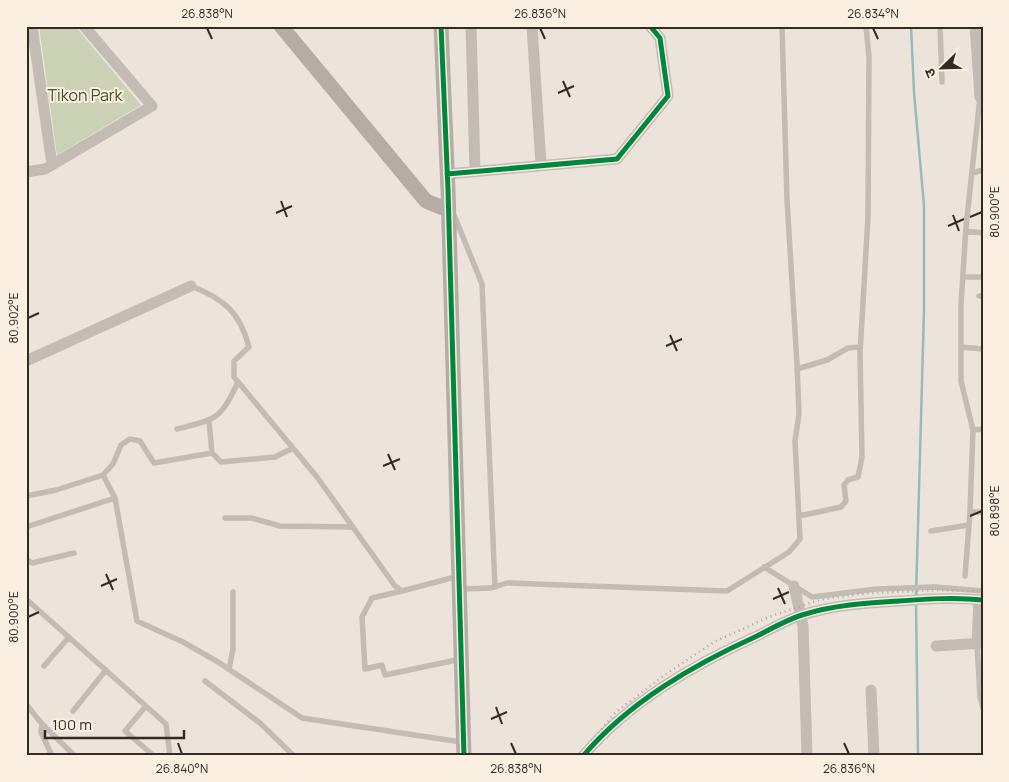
<svg xmlns="http://www.w3.org/2000/svg" width="1009" height="782" viewBox="0 0 1009 782" font-family="Manrope,'Noto Sans Devanagari',sans-serif">
<style>
.green{fill:#cbd1b4}
.lines{fill:none;stroke-linecap:round;stroke-linejoin:round}
.stream{stroke:#97bbbd;stroke-width:2.5}
.lane{stroke:#c3bcb5;stroke-width:5.5}
.street{stroke:#c3bcb5;stroke-width:11}
.secondary{stroke:#b4aca5;stroke-width:15}
.rail{stroke:#aca59f;stroke-width:2.5;stroke-dasharray:1 4;stroke-linecap:butt}
.cycleway-casing{stroke:#faefe1;stroke-width:8}
.cycleway{stroke:#00873e;stroke-width:5}
.ticks{fill:none;stroke:#332a24;stroke-width:2}
.labels{text-anchor:middle;dominant-baseline:central;stroke-width:4;stroke-linejoin:round;paint-order:stroke}
.park-label{font-size:16px;fill:#405327;stroke:#faefe1}
.neatline{fill:none;stroke:#332a24;stroke-width:2}
.ticks-label{font-size:12px;text-anchor:middle;fill:#332a24}
</style>
<rect width="100%" height="100%" fill="#ece4db"/>
<path class="green" d="M39,26H75L141,105L57,155Z"/>
<g class="lines">
<path class="stream" d="M911,26L914,92L924,206V310L916,597
M916,602L918,756"/>
<path class="lane" d="M940,26L942,82
M980,97L966,227L961,305V381L973,430L983,429
M972,173L983,170
M454,215L482,284L495,587
M966,231L983,233
M963,277H983
M191,286C224,299 240,312 249,347L234,361V377L317,477L395,586L402,591L459,576
M979,296H983
M961,347L983,349
M797,369L827,360L848,348L860,347
M177,429C217,419 220,420 238,382
M212,453L221,462L275,457L293,448
M103,475L115,498
M26,496L56,490L103,475L113,464L121,445L130,439L140,441L154,463L212,453L209,421
M970,512L973,430
M799,516L841,507L846,501L844,485L848,480L858,477L862,457L860,353L868,217L869,57L866,26
M225,518H252L280,526L353,527
M26,527L115,498L137,621L183,642L218,662L302,718L461,742
M931,531L969,525
M26,559L32,563L74,553
M764,567L812,597L876,589L935,587L983,591
M965,576L970,512H983
M461,589L491,588L507,583L727,591L789,552L800,539L795,441L799,414L797,364L787,200L782,26
M402,591L372,598L362,617L365,669L382,665L385,675L461,659
M26,599L166,724L170,756
M977,643L980,697L983,708
M44,666L69,637
M229,669L233,649V592
M205,681L260,723L294,756
M26,704L42,724L75,756
M146,706L125,731L154,756
M73,711L106,670
M42,724L41,732L52,756"/>
<path class="street" d="M32,26L52,165
M471,26L475,171
M532,26L541,165
M975,26L980,97H983
M26,172L45,169L152,106L84,26
M447,174L617,159L668,96L660,38L650,26
M26,361L191,286
M794,586L803,626L807,756
M977,643L979,600
M936,646L983,643
M871,690L874,756
M583,756C629,702 693,665 757,636C771,629 786,620 802,615C833,605 866,603 899,601C927,599 955,597 983,600"/>
<path class="secondary" d="M281,26L426,201L448,210
M441,26L448,190L464,756"/>
<path class="rail" d="M579,756L616,712L666,674L714,642L769,617L819,600L860,594L937,590L983,591"/>
<defs>
<path id="cycleway" d="M441,26L448,190L464,756
M447,174L617,159L668,96L660,38L650,26
M583,756C629,702 693,665 757,636C771,629 786,620 802,615C833,605 866,603 899,601C927,599 955,597 983,600"/>
</defs>
<use href="#cycleway" class="cycleway-casing"/>
<use href="#cycleway" class="cycleway"/>
</g>
<path class="ticks" d="M207,28L212,39M540,28L545,39M873,28L878,39M563,81L570,97M558,93L574,86M281,201L287,217M276,213L292,206M953,215L959,231M970,217L982,212M948,226L964,219M28,318L39,313M670,335L677,351M666,346L682,339M388,454L395,470M383,466L400,459M970,516L982,511M106,574L113,590M101,586L117,579M778,588L785,604M773,599L789,592M28,617L39,612M496,707L502,724M491,719L507,712M178,743L182,754M511,743L516,754M844,743L849,754"/>
<g class="labels">
<g class="park-label">
<text x="85" y="95">Tikon Park</text>
</g>
</g>
<rect width="1009" height="782" fill="none" stroke="#faefe1" stroke-width="55"/>
<g transform="translate(942 68) rotate(247)" stroke="#faefe1" stroke-width="4" paint-order="stroke">
<path d="M0-4L9 19L0 12L-9 19Z" fill="#332a24"/>
<text y="-8" font-size="14" font-weight="bold" text-anchor="middle" fill="#332a24">उ</text>
</g>
<path d="M45 730v8h139v-8" fill="none" stroke="#332a24" stroke-width="2.5"/>
<text x="52" y="730" font-size="15" fill="#332a24" stroke="#faefe1" stroke-width="4" paint-order="stroke">100 m</text>
<rect x="28" y="28" width="954" height="726" class="neatline"/>
<g class="ticks-label">
<text x="207" y="18">26.838°N</text>
<text x="540" y="18">26.836°N</text>
<text x="873" y="18">26.834°N</text>
<text transform="translate(995 212) rotate(-90)" y="4">80.900°E</text>
<text transform="translate(14 318) rotate(-90)" y="4">80.902°E</text>
<text transform="translate(995 511) rotate(-90)" y="4">80.898°E</text>
<text transform="translate(14 617) rotate(-90)" y="4">80.900°E</text>
<text x="182" y="773">26.840°N</text>
<text x="516" y="773">26.838°N</text>
<text x="849" y="773">26.836°N</text>
</g>
</svg>
